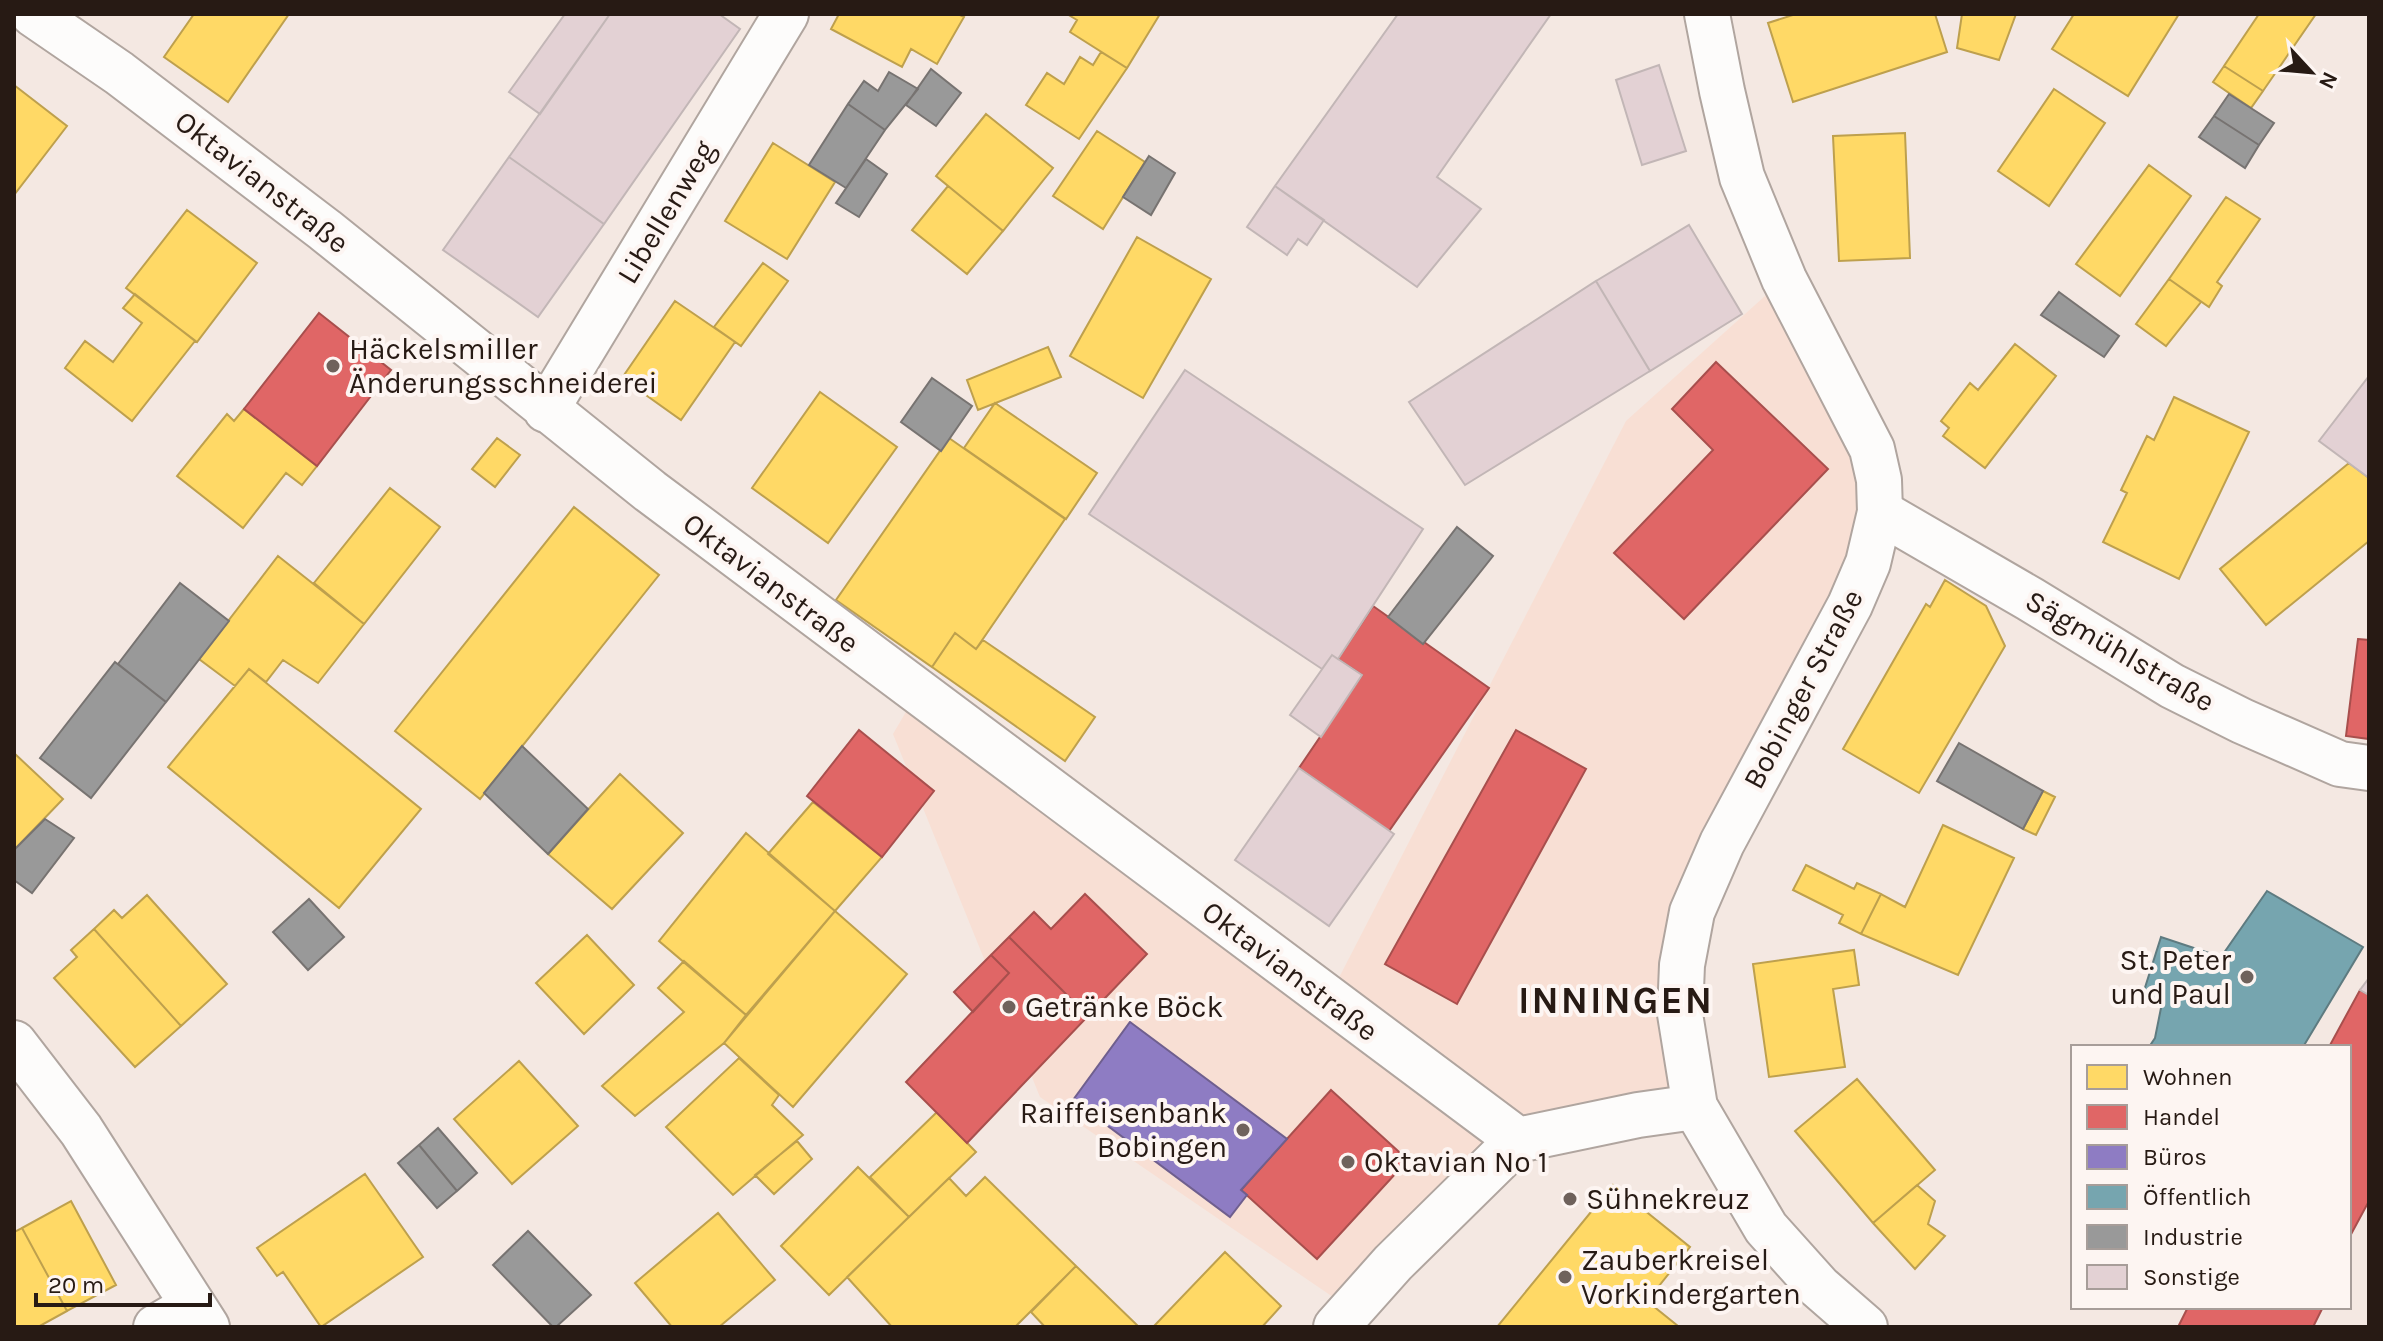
<svg xmlns="http://www.w3.org/2000/svg" width="2383" height="1341" viewBox="0 0 2383 1341" font-family="Karla,sans-serif">
<style>
.built{fill:#f8dfd4}
.homes{fill:#ffd966;stroke:#bea04d;stroke-width:2}
.shops{fill:#e06666;stroke:#a84f4d;stroke-width:2}
.offices{fill:#8e7cc3;stroke:#6f5f8e;stroke-width:2}
.public{fill:#76a5af;stroke:#5e7b80;stroke-width:2}
.industry{fill:#999;stroke:#777371;stroke-width:2}
.building{fill:#e3d1d4;stroke:#c2b6b6;stroke-width:2}
.lines{fill:none;stroke-linecap:round;stroke-linejoin:round}
.minor-casing{stroke:#b0a59f;stroke-width:48}
.secondary-casing{stroke:#b0a59f;stroke-width:48}
.minor{stroke:#fdfcfb;stroke-width:44}
.secondary{stroke:#fdfcfb;stroke-width:44}
.poi-dot{fill:#6f625c;stroke:#fdf5f2;stroke-width:3}
.labels{text-anchor:middle;dominant-baseline:central;stroke-width:8;stroke-linejoin:round;paint-order:stroke}
.street-label{font-size:30px;fill:#271a14;stroke:#fdf5f2}
.poi-label{font-size:30px;fill:#271a14;stroke:#fdf5f2;text-anchor:start}
.district-label{font-size:38px;font-weight:bold;letter-spacing:2px;fill:#271a14;stroke:#fdf5f2}
</style>
<rect width="100%" height="100%" fill="#f4e8e2"/>
<path class="built" d="M1784,279L1880,512L1692,912L1695,1107L1518,1140L1352,1310L1040,1097L893,734L917,693L1328,999L1626,421Z"/>
<path class="homes" d="M194,14H289L228,102L164,57Z
M839,14H958L964,17L937,64L911,49L902,67L831,29Z
M1067,14H1160L1127,68L1070,32L1077,20Z
M1796,14H1935L1947,52L1793,102L1768,23Z
M1962,14H2016L1999,60L1957,48Z
M2074,14H2179L2128,96L2052,49Z
M2259,14H2316L2263,91L2224,66Z
M1101,52L1127,68L1079,139L1026,105L1047,73L1064,84L1080,57L1093,65Z
M2224,66L2263,91L2251,108L2213,82Z
M14,85L67,126L14,195Z
M2054,89L2105,123L2049,206L1998,171Z
M986,114L1053,168L1003,231L936,176Z
M1097,131L1145,162L1103,229L1053,196Z
M1905,133L1910,258L1839,261L1833,136Z
M773,143L835,182L787,259L725,221Z
M2149,165L2191,196L2120,296L2076,264Z
M948,186L1003,231L967,274L912,230Z
M2226,197L2260,219L2217,282L2222,286L2209,307L2169,279Z
M187,210L257,263L197,342L126,288Z
M1137,237L1211,279L1143,398L1070,356Z
M763,263L788,281L741,346L714,327Z
M2169,279L2201,302L2166,346L2136,324Z
M135,294L195,341L132,421L65,368L85,341L113,362L142,323L123,308Z
M675,301L735,342L681,420L622,378Z
M2015,344L2056,376L1985,468L1943,436L1949,428L1941,421L1970,383L1978,390Z
M1048,347L1061,377L978,410L967,380Z
M820,392L897,447L828,543L752,488Z
M2174,397L2249,432L2179,579L2103,542L2127,493L2121,490L2147,436L2154,440Z
M995,403L1097,473L1066,519L964,448Z
M244,409L317,466L302,485L286,473L243,528L177,476L227,414L234,421Z
M497,438L520,455L495,487L472,469Z
M949,438L1065,519L976,649L955,633L932,667L836,600Z
M2349,463L2369,478V541L2266,625L2220,569Z
M390,488L440,527L364,624L314,583Z
M574,507L659,575L480,799L395,731Z
M278,556L364,624L318,683L283,660L266,682L249,669L235,686L199,659Z
M1945,580L1986,606L2005,646L1919,793L1843,749L1926,604L1930,607Z
M955,633L976,649L983,640L1095,717L1065,761L932,667Z
M249,669L421,809L339,908L168,767Z
M14,753L63,799L14,850Z
M620,774L683,833L612,909L548,854Z
M2043,791L2055,797L2036,835L2023,829Z
M813,802L882,857L835,911L768,854Z
M1943,825L2014,858L1958,975L1861,934L1881,894L1905,907Z
M746,833L835,911L746,1015L659,941Z
M1806,865L1854,889L1857,883L1881,894L1861,934L1839,923L1843,915L1793,890Z
M147,895L227,984L181,1026L94,929L114,910L122,918Z
M835,911L907,974L793,1107L724,1043Z
M94,929L181,1026L135,1067L54,978L77,957L71,950Z
M587,935L634,985L584,1034L536,983Z
M1854,950L1859,985L1833,989L1845,1067L1769,1077L1753,964Z
M684,961L746,1015L724,1043L635,1116L602,1086L684,1012L658,988Z
M739,1058L779,1095L772,1105L803,1135L733,1195L666,1127Z
M519,1061L578,1126L512,1184L454,1119Z
M1857,1079L1935,1170L1873,1223L1795,1131Z
M937,1112L976,1152L909,1217L870,1177Z
M797,1141L812,1159L774,1194L755,1175Z
M858,1167L909,1217L829,1295L781,1246Z
M365,1174L423,1257L321,1327L283,1272L277,1276L257,1248Z
M985,1177L1076,1266L1015,1327H892L847,1277L949,1178L966,1196Z
M1613,1185L1690,1247L1647,1301L1678,1326L1497,1327Z
M1917,1185L1935,1201L1928,1224L1945,1236L1915,1269L1873,1223Z
M71,1201L116,1285L67,1311L22,1228Z
M718,1213L775,1280L719,1327H672L635,1283Z
M22,1228L67,1311L38,1327H14V1232Z
M1225,1252L1281,1306L1262,1327H1157L1155,1325Z
M1076,1266L1139,1327H1045L1031,1312Z"/>
<path class="shops" d="M319,313L391,370L317,466L244,409Z
M1716,362L1828,469L1684,619L1614,553L1713,450L1672,409Z
M1373,606L1489,688L1389,831L1299,768L1362,675L1338,659Z
M2358,639L2369,640V739L2346,736Z
M859,730L934,791L882,857L807,796Z
M1516,730L1586,769L1457,1004L1385,964Z
M1085,894L1147,954L1088,1016L1009,937L1034,912L1051,929Z
M1009,937L1088,1016L967,1143L906,1082L1009,973L991,955Z
M991,955L1009,973L973,1012L954,992Z
M2360,990L2369,995V1201L2349,1238V1047H2329Z
M1331,1090L1408,1160L1317,1259L1241,1190Z
M2188,1307H2323L2313,1327H2178Z"/>
<path class="offices" d="M1130,1022L1287,1139L1241,1190L1247,1195L1230,1217L1073,1100Z"/>
<path class="public" d="M2267,891L2363,947L2303,1047H2149L2155,1038L2162,1003L2142,997L2161,937L2221,957Z"/>
<path class="industry" d="M931,69L961,93L936,126L906,105Z
M889,72L918,89L885,130L848,104L864,81L878,91Z
M2229,94L2274,123L2259,145L2214,116Z
M848,104L885,130L846,188L809,165Z
M2214,116L2259,145L2245,168L2199,137Z
M1149,156L1175,173L1151,215L1123,197Z
M866,159L887,174L859,217L836,203Z
M2059,292L2119,336L2104,357L2041,315Z
M932,378L972,406L941,451L901,422Z
M1457,527L1493,556L1423,644L1388,617Z
M180,583L229,621L166,702L118,664Z
M115,662L166,702L91,798L40,758Z
M1959,743L2043,791L2023,829L1937,781Z
M522,746L588,809L548,854L484,793Z
M45,819L74,838L32,893L14,880V850Z
M309,899L344,937L308,970L273,932Z
M438,1128L477,1173L457,1191L419,1145Z
M419,1145L457,1191L437,1208L398,1163Z
M528,1231L591,1295L556,1327H553L493,1265Z"/>
<path class="building" d="M565,14H610L540,114L509,92Z
M610,14H719L740,29L604,224L509,157Z
M1398,14H1551L1437,177L1481,209L1417,287L1275,186Z
M1659,65L1686,151L1642,165L1616,80Z
M509,157L604,224L538,317L443,250Z
M1275,186L1324,220L1307,245L1298,239L1287,255L1247,227Z
M1689,225L1742,314L1650,371L1596,281Z
M1596,281L1650,371L1465,485L1409,402Z
M1185,370L1423,529L1338,659L1332,655L1322,669L1089,514Z
M2369,376V478L2319,441Z
M1332,655L1362,675L1321,737L1290,715Z
M1299,768L1394,834L1329,926L1235,860Z
M2369,978V995L2360,990Z"/>
<g class="lines">
<defs>
<path id="minor" d="M33,14L119,73L325,230L650,491L1518,1140
M546,410L786,14
M1880,512L2030,599L2172,686L2242,721L2340,764L2369,768
M14,1043L81,1130L207,1327
M156,1327L192,1306
M1336,1327L1393,1263L1518,1140L1638,1115L1695,1107"/>
<path id="secondary" d="M1707,14L1722,91L1742,177L1784,279L1872,449L1879,480L1880,512L1868,563L1850,605L1722,843L1692,912L1682,965L1680,1014L1695,1107L1766,1228L1819,1287L1865,1327"/>
</defs>
<use href="#minor" class="minor-casing"/>
<use href="#secondary" class="secondary-casing"/>
<use href="#minor" class="minor"/>
<use href="#secondary" class="secondary"/>
</g>
<g class="poi-dot">
<circle cx="333" cy="366" r="8"/>
<circle cx="2247" cy="977" r="8"/>
<circle cx="1009" cy="1007" r="8"/>
<circle cx="1243" cy="1130" r="8"/>
<circle cx="1348" cy="1162" r="8"/>
<circle cx="1570" cy="1199" r="8"/>
<circle cx="1565" cy="1277" r="8"/>
</g>
<g class="labels">
<g class="street-label">
<text transform="translate(262 182) rotate(38)">Oktavianstraße</text>
<text transform="translate(666 212) rotate(-59)">Libellenweg</text>
<text transform="translate(771 583) rotate(37)">Oktavianstraße</text>
<text transform="translate(2120 651) rotate(30)">Sägmühlstraße</text>
<text transform="translate(1803 689) rotate(-62)">Bobinger Straße</text>
<text transform="translate(1290 971) rotate(37)">Oktavianstraße</text>
</g>
<g class="poi-label">
<text x="349" y="349">Häckelsmiller<tspan x="349" dy="34">Änderungsschneiderei</tspan></text>
<text x="2231" y="960" text-anchor="end">St. Peter<tspan x="2231" dy="34">und Paul</tspan></text>
<text x="1025" y="1007">Getränke Böck</text>
<text x="1227" y="1113" text-anchor="end">Raiffeisenbank<tspan x="1227" dy="34">Bobingen</tspan></text>
<text x="1364" y="1162">Oktavian No 1</text>
<text x="1586" y="1199">Sühnekreuz</text>
<text x="1581" y="1260">Zauberkreisel<tspan x="1581" dy="34">Vorkindergarten</tspan></text>
</g>
<g class="district-label">
<text x="1616" y="1000">INNINGEN</text>
</g>
</g>
<rect width="2383" height="1341" fill="none" stroke="#271a14" stroke-width="32"/>
<rect x="2071" y="1045" width="280" height="264" fill="#fdf5f2" stroke="#a79d99" stroke-width="2"/>
<rect x="2087" y="1065" width="40" height="24" fill="#ffd966" stroke="#a79d99" stroke-width="2"/>
<text x="2143" y="1085" font-size="24" fill="#271a14">Wohnen</text>
<rect x="2087" y="1105" width="40" height="24" fill="#e06666" stroke="#a79d99" stroke-width="2"/>
<text x="2143" y="1125" font-size="24" fill="#271a14">Handel</text>
<rect x="2087" y="1145" width="40" height="24" fill="#8e7cc3" stroke="#a79d99" stroke-width="2"/>
<text x="2143" y="1165" font-size="24" fill="#271a14">Büros</text>
<rect x="2087" y="1185" width="40" height="24" fill="#76a5af" stroke="#a79d99" stroke-width="2"/>
<text x="2143" y="1205" font-size="24" fill="#271a14">Öffentlich</text>
<rect x="2087" y="1225" width="40" height="24" fill="#999999" stroke="#a79d99" stroke-width="2"/>
<text x="2143" y="1245" font-size="24" fill="#271a14">Industrie</text>
<rect x="2087" y="1265" width="40" height="24" fill="#e3d1d4" stroke="#a79d99" stroke-width="2"/>
<text x="2143" y="1285" font-size="24" fill="#271a14">Sonstige</text>
<g transform="translate(2311 72) rotate(116)" stroke="#fdf5f2" stroke-width="6" paint-order="stroke">
<path d="M0-6L14 30L0 20L-14 30Z" fill="#271a14"/>
<text y="-12" font-size="22" font-weight="bold" text-anchor="middle" fill="#271a14">N</text>
</g>
<path d="M36 1293v12h174v-12" fill="none" stroke="#271a14" stroke-width="4"/>
<text x="48" y="1293" font-size="24" fill="#271a14" stroke="#fdf5f2" stroke-width="6" paint-order="stroke">20 m</text>
</svg>
